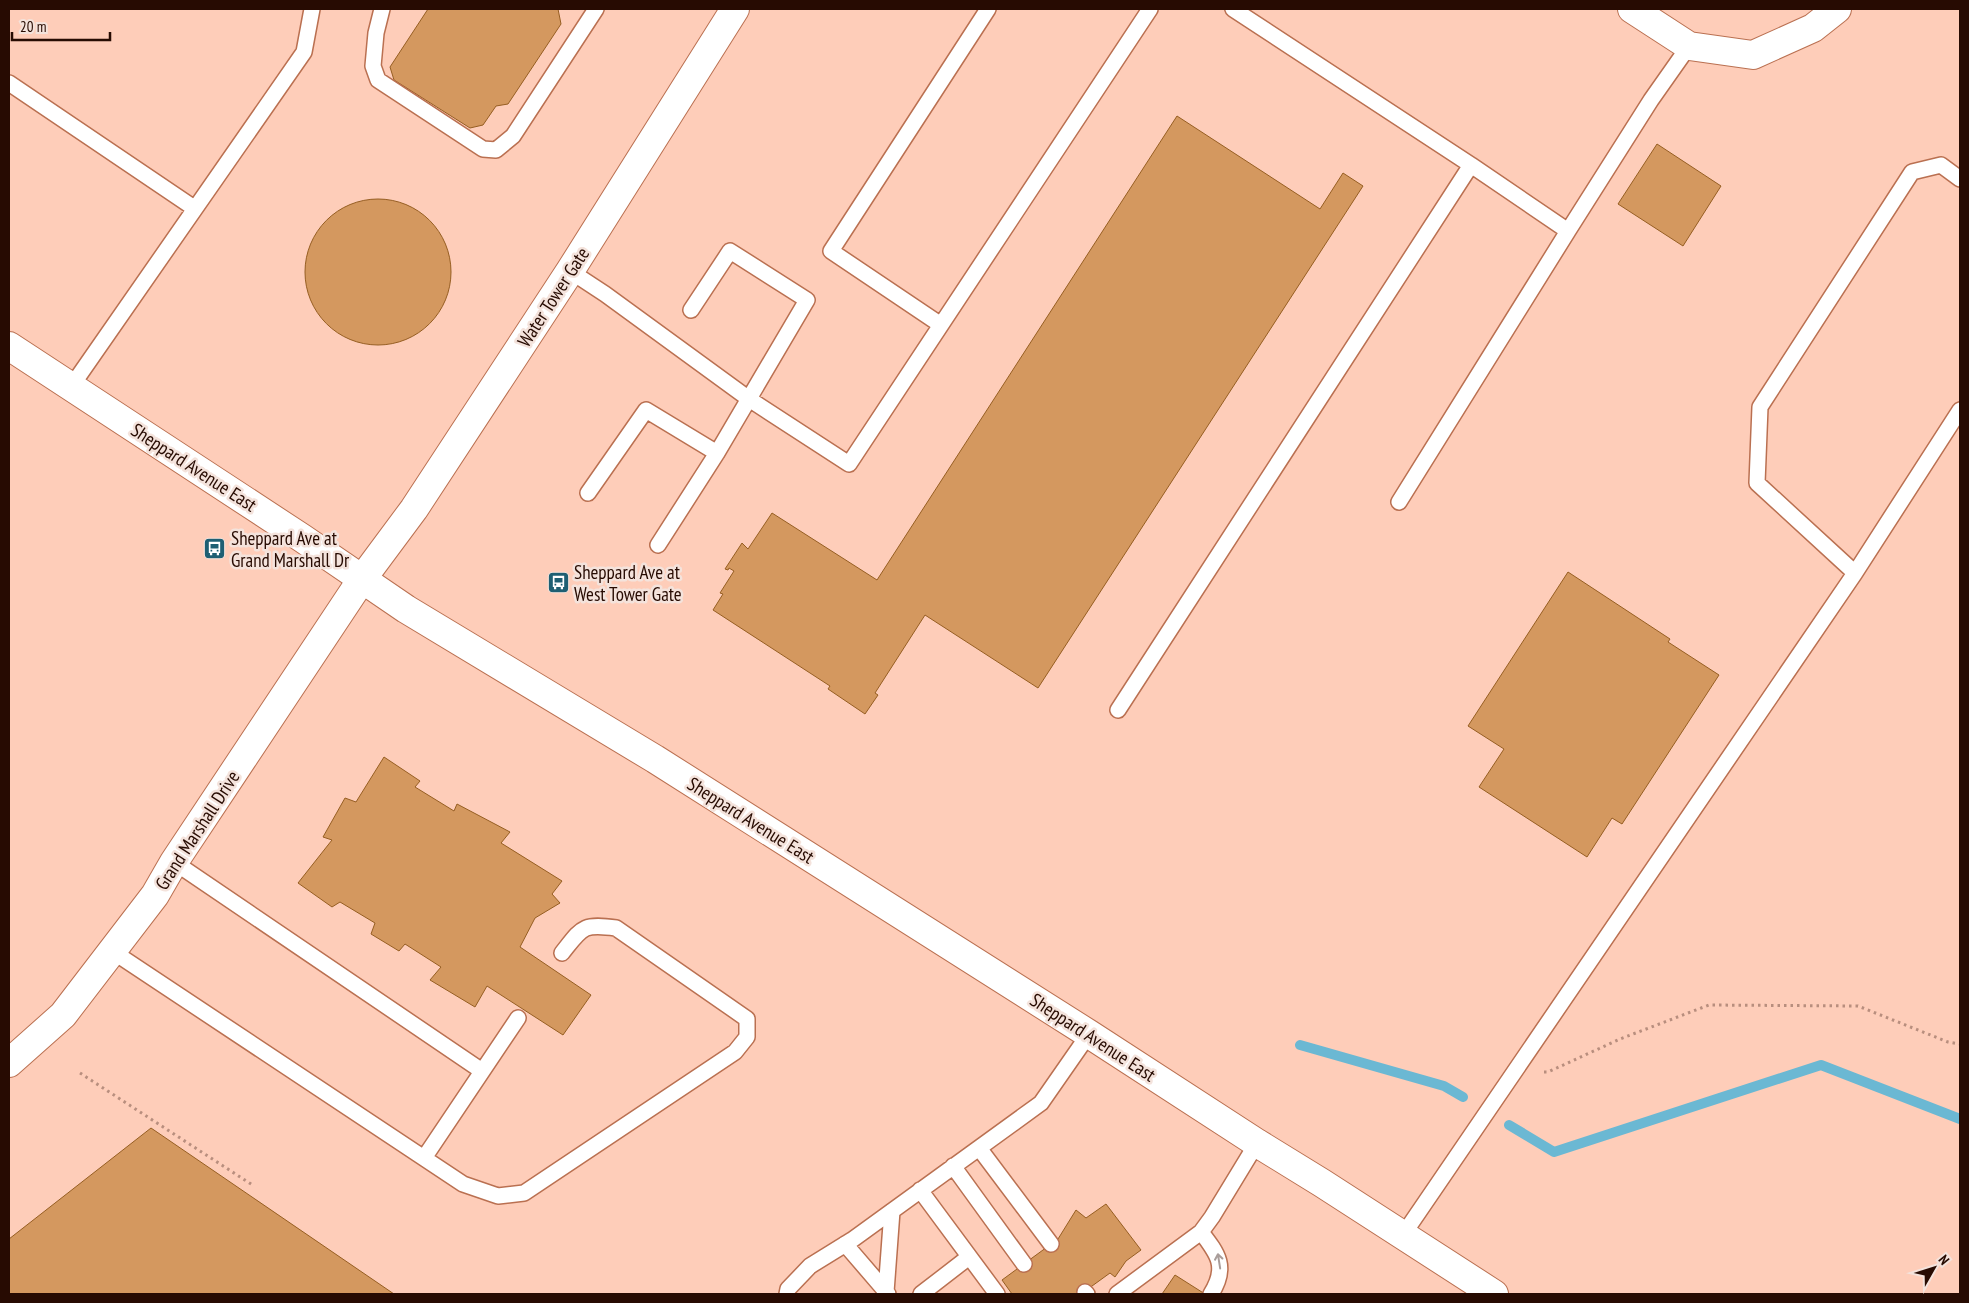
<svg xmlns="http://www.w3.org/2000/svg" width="1969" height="1303" viewBox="0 0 1969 1303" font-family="'PT Sans Narrow',sans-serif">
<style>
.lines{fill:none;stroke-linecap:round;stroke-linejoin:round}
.stream{stroke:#6bb8d3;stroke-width:10}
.building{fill:#d4985f;stroke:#965e22}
.service-casing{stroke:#ba7051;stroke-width:18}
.minor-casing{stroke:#ba7051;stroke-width:30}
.secondary-casing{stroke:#ba7051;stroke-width:30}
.path{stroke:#b88e7e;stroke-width:3;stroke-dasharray:2.5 4;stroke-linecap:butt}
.service{stroke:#fff;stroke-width:15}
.minor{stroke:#fff;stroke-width:28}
.secondary{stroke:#fff;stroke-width:28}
.oneway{stroke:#a99d9a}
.labels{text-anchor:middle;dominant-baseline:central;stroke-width:5;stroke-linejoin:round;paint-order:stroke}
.street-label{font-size:19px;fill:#270b02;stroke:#f4e3dc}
.poi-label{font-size:19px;fill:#270b02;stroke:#f4e3dc;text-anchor:start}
</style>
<rect width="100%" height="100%" fill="#fecdb9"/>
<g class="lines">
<path class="stream" d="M1300,1045L1444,1086L1463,1097
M1509,1125L1554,1152L1821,1065L1960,1119"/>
</g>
<path class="building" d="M428,9H558L561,24L508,104L496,106L483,125L470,128L394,80L390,67Z
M1177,116L1320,209L1343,173L1363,186L1038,688L925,615L875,693L878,695L865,714L828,689L830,686L713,610L723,594L720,593L734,571L729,568L728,570L725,569L742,543L748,549L772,513L877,580Z
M1657,144L1721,186L1683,246L1618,204Z
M305 272a73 73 0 1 1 146 0a73 73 0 1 1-146 0Z
M1568,572L1670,639L1668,642L1719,675L1622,824L1612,818L1587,857L1479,787L1504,749L1468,726Z
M384,757L420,781L415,787L454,811L457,804L510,832L501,843L562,881L552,894L560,903L535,918L520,947L591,995L563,1035L487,986L475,1007L430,980L441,967L405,944L399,951L371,934L375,923L340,902L332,907L298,883L332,840L323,837L345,798L356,802Z
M151,1128L394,1294H9V1239Z
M1106,1204L1141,1250L1126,1261L1115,1277L1110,1273L1081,1294H1012L1002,1280L1058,1239L1076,1210L1086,1218Z
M1175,1275L1205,1294H1162Z"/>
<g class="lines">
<defs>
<path id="service" d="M382,9L376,33L373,66L378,80L483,149L496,150L513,136L596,9
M9,83L194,208
M1568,231L1651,100L1689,46
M570,271L605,294L749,399L849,464L1150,9
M941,325L831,251L988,9
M71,387L304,52L312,9
M588,493L646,410L717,453
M1399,502L1568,231L1471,165
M658,545L717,453L807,300L730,251L691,310
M1855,573L1757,483L1760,407L1912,172L1941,165L1960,179
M1118,710L1471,165L1233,9
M174,862L482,1071
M112,951L463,1184L498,1196L524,1193L735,1052L747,1037V1019L616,928C582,923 582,928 562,953
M979,1148L1051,1244
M424,1158L518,1018
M953,1166L1024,1264
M920,1190L997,1294
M1201,1232C1218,1254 1228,1267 1211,1294
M1403,1235L1855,573L1960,410
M845,1244L888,1294
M886,1292L892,1211
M1085,1292L1087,1294
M787,1294L788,1289L810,1266L852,1240L1041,1103L1089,1034
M921,1294L969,1257
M1117,1294L1201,1232L1212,1217L1257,1143"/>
<path id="minor" d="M1632,9L1689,46L1753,55L1813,28L1837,9
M9,1063L63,1015L155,895L174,862L362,579L414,509L570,271L735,9"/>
<path id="secondary" d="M9,346L302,538L406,609L655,759L1089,1034L1257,1143L1322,1183L1494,1294"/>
</defs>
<use href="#service" class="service-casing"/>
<use href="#minor" class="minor-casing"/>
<use href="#secondary" class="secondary-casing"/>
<path class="path" d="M1544,1072H1548L1620,1039L1709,1005L1858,1006L1948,1042L1960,1044
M80,1073L254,1186"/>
<use href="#service" class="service"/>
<use href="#minor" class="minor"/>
<use href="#secondary" class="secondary"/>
</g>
<defs><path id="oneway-shaft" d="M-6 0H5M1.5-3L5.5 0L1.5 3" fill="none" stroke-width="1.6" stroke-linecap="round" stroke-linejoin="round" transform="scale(1.25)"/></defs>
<use class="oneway" href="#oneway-shaft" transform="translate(1219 1261) rotate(-99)"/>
<defs>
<symbol id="bus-square" viewBox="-11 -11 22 22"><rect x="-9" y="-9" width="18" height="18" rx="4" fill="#1e5f73" stroke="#f4e3dc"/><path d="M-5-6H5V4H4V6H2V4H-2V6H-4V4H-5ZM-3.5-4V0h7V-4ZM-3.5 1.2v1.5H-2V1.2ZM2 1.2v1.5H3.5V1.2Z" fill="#fff"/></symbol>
</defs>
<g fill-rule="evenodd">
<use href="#bus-square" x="202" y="536" width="25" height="25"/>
<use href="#bus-square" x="546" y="570" width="25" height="25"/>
</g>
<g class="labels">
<g class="street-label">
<text transform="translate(553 297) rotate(-57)">Water Tower Gate</text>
<text transform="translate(194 467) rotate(33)">Sheppard Avenue East</text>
<text transform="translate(751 820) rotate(32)">Sheppard Avenue East</text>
<text transform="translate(197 830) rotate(-57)">Grand Marshall Drive</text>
<text transform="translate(1093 1037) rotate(33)">Sheppard Avenue East</text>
</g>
<g class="poi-label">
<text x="231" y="538">Sheppard Ave at<tspan x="231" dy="22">Grand Marshall Dr</tspan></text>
<text x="574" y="572">Sheppard Ave at<tspan x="574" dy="22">West Tower Gate</tspan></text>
</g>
</g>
<rect width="1969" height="1303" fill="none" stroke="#270b02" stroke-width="20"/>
<g transform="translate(1934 1268) rotate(51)" stroke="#f4e3dc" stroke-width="4" paint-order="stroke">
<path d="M0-4L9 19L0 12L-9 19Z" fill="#270b02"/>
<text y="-8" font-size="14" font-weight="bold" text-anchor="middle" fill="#270b02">N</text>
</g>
<path d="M12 32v8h98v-8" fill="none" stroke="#270b02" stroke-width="2.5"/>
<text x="20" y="32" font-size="15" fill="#270b02" stroke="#f4e3dc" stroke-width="4" paint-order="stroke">20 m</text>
</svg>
